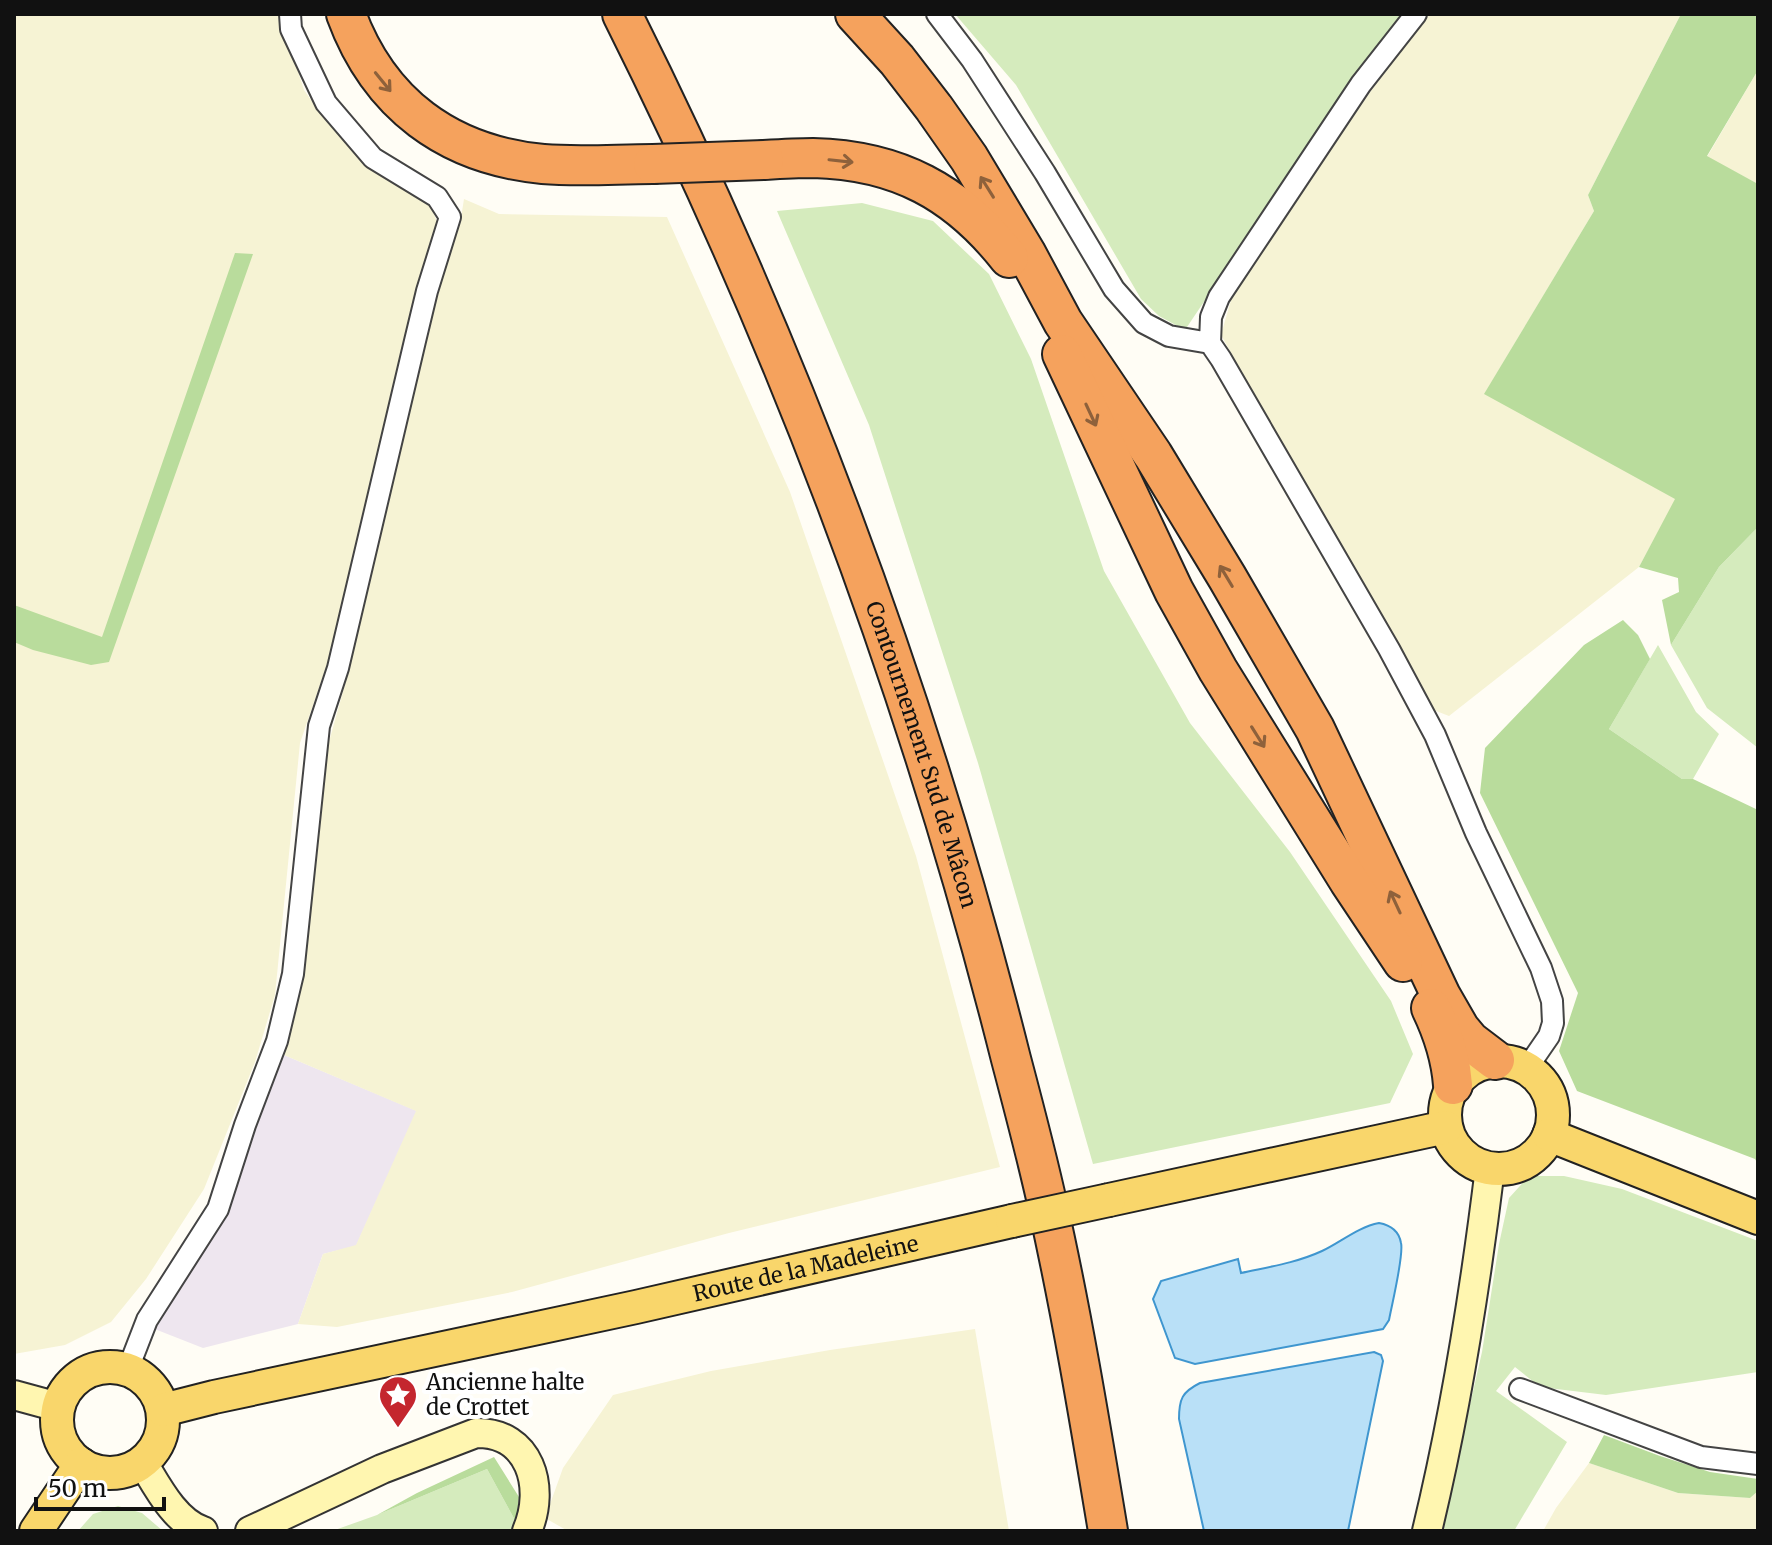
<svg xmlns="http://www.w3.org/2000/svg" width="1772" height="1545" viewBox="0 0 1772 1545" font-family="Merriweather,serif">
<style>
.industrial{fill:#eee6ef}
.farmland{fill:#f6f3d4}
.green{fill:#d5ebbd}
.forest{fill:#b9dc9c}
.water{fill:#b9e0f7;stroke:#3f96cf;stroke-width:2}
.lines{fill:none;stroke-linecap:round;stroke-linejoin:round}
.street-casing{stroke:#444;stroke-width:24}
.secondary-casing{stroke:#333;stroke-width:32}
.primary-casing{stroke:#222;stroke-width:36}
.highway-casing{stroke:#222;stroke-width:42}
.street{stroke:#fff;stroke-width:20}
.secondary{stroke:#fff6b0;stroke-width:28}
.primary{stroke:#f9d66b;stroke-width:32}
.highway{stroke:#f5a25d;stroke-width:38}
.primary-bridge-casing{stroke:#222;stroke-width:36;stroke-linecap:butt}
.highway-bridge-casing{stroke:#222;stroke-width:42;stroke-linecap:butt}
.primary-bridge{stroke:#f9d66b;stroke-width:32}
.highway-bridge{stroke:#f5a25d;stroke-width:38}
.oneway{stroke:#8e613b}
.labels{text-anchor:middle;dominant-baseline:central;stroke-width:8;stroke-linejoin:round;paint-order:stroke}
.street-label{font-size:22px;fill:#111;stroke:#fff}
.poi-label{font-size:22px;fill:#111;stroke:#fff;text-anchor:start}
</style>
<rect width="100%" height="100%" fill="#fffdf5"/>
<path class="industrial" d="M284,1055L417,1111L356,1246L323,1254L298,1324L203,1348L147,1326L226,1207Z"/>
<path class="farmland" d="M14,14H283L289,43L304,90L326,121L385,178L431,206L437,222L337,635L300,743L275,995L255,1062L204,1189L146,1279L111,1322L65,1345L14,1354Z
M1429,14H1681L1588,195L1594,211L1485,393L1676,499L1639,567L1449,716L1431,709L1221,335L1231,300L1249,268L1373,88Z
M1758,70V184L1707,157Z
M464,199L499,214L667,217L790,492L916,856L1000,1167L729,1233L512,1292L337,1327L298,1324L323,1254L356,1245L416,1111L284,1055L302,968L325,756L346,681L426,324L460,224Z
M975,1329L1009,1531H568L545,1518L563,1468L613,1395L711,1371L830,1350Z
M1589,1463L1678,1493L1750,1498L1758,1491V1531H1543L1556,1508Z"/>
<path class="green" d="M955,14H1403L1353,80L1185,330L1159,316L1141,299L1016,85Z
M862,203L933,221L989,274L1031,359L1104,571L1190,723L1290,852L1391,1001L1413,1054L1390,1103L1093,1164L978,763L869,425L777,211Z
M1758,527V748L1707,708L1671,645L1719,567Z
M1658,645L1696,712L1719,734L1693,779H1682L1609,729Z
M1529,1176H1564L1622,1189L1758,1241V1372L1606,1395L1540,1387L1515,1367L1496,1391L1567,1442L1514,1531H1441L1482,1352L1499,1244L1509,1198Z
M487,1469L516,1522L511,1531H332L377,1515Z
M118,1506L142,1513L163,1531H78L93,1514Z"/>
<path class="forest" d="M1681,14H1758V70L1707,156L1758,184V527L1719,567L1671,645L1662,600L1679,592L1678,578L1639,567L1675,499L1484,394L1594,211L1588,195Z
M235,253L253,254L109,662L91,665L33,650L14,642V605L102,637Z
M1623,620L1638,635L1650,659L1609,729L1682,779H1693L1758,810V1164L1755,1159L1577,1091L1559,1051L1578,993L1480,793L1485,748L1584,645Z
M1604,1435L1660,1456L1710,1472L1758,1479V1491L1750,1498L1678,1493L1589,1463Z
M494,1457L519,1497L516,1522L487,1469L377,1515L417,1493Z"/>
<path class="water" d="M1379,1223C1390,1225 1399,1231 1401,1243C1404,1255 1392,1304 1389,1320L1383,1329L1195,1364L1175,1358L1153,1299L1161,1281L1238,1259L1241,1273C1268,1267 1296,1263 1322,1251C1341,1242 1358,1227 1379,1223Z
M1374,1352L1381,1355L1383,1361L1348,1531H1204L1179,1419C1179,1399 1182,1392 1200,1383Z"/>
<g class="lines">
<defs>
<path id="street" d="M937,14L972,60L1045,173L1114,289L1144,323L1169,336L1210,343
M1416,14L1361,84L1219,297L1211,317L1210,343L1221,359L1389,649L1435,735L1476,833L1541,968L1552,1001L1553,1023L1549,1036L1527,1068
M128,1369L147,1320L218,1209L245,1125L277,1041L293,974L319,726L338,668L415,341L427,291L450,217L437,197L373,158L326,103L291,29L290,14
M1520,1389L1701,1457L1758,1464"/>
<path id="secondary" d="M14,1395L58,1407
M143,1463C157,1486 175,1522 203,1531
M250,1531L382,1469L476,1433C530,1432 546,1487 527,1531
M1427,1531C1456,1411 1475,1291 1490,1168"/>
<g id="primary">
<circle cx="1499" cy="1115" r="54"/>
<path d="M1549,1135L1758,1218"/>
<path d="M1109,1200L1446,1127"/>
<circle cx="110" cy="1420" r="53"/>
<path id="s1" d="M163,1410L214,1397L636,1307L1012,1221"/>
<path d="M36,1531L81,1464"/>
</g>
<g id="highway">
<path d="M346,14C379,104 448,155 543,164C580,167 617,164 653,164"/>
<path id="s2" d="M622,14C789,347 920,697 1011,1059C1024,1108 1037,1157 1048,1207C1072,1314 1090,1423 1108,1531"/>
<path d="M855,14L897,60L934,108L969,158L1026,253L1063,322L1153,455L1227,577L1315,729L1441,996L1460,1029L1470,1041L1495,1060"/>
<path d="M764,160C780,159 797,158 813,158C898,160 957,192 1009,258"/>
<path d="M1062,354L1174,591L1218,670L1349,881L1403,962"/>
<path d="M1431,1008C1443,1033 1451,1058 1453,1085"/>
</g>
</defs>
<use href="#street" class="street-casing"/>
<use href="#secondary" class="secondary-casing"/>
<use href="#primary" class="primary-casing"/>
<use href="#highway" class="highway-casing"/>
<use href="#street" class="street"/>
<use href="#secondary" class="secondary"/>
<use href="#primary" class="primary"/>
<use href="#highway" class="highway"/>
<defs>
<path id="primary-bridge" d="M1012,1221L1109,1200"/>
<path id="highway-bridge" d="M653,164L764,160"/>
</defs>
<use href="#primary-bridge" class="primary-bridge-casing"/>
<use href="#highway-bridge" class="highway-bridge-casing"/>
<use href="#primary-bridge" class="primary-bridge"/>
<use href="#highway-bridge" class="highway-bridge"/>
</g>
<defs><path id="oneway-shaft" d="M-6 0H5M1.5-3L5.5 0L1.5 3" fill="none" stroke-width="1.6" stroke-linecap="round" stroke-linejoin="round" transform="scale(2)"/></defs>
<g class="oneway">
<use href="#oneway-shaft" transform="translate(383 82) rotate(51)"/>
<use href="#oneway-shaft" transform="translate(841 161) rotate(6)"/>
<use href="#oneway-shaft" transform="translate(987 187) rotate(-122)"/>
<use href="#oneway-shaft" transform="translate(1091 415) rotate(65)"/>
<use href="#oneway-shaft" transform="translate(1226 576) rotate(-121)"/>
<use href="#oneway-shaft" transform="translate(1258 737) rotate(58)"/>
<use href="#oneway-shaft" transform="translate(1395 902) rotate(-115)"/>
</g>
<defs>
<symbol id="sight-pin" viewBox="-11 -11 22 30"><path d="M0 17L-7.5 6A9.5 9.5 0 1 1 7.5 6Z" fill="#c4262e" stroke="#fff"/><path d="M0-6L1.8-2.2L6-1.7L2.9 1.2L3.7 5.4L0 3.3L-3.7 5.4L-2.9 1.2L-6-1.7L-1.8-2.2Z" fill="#fff"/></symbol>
</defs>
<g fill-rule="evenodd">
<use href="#sight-pin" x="376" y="1373" width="44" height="60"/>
</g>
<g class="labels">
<g class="street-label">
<text stroke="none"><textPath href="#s2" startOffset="800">Contournement Sud de Mâcon</textPath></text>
<text stroke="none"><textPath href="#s1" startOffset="658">Route de la Madeleine</textPath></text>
</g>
<g class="poi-label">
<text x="426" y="1382">Ancienne halte<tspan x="426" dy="25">de Crottet</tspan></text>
</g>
</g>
<rect width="1772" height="1545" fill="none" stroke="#111111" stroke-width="32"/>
<path d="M36 1497v12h128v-12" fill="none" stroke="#111111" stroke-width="4"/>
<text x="48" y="1497" font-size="24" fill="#111111" stroke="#ffffff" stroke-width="6" paint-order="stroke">50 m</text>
</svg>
